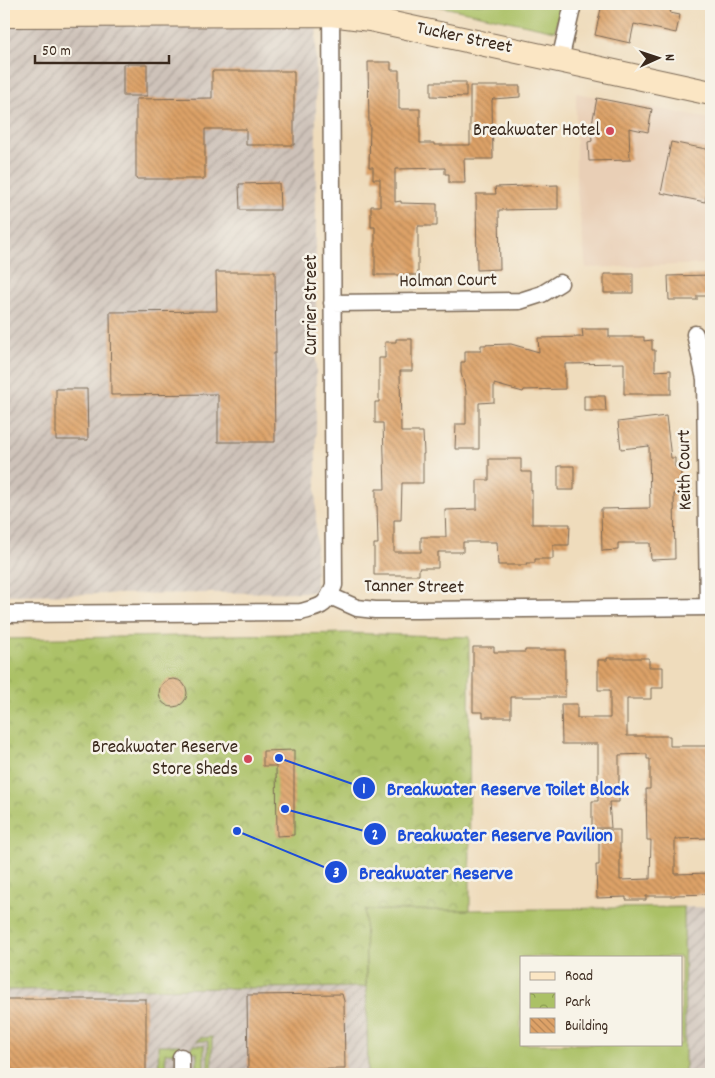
<svg xmlns="http://www.w3.org/2000/svg" width="715" height="1078" viewBox="0 0 715 1078" font-family="Dekko,sans-serif">
<style>
.built{fill:#e9cfb6}
.industrial{fill:url(#industrial-furrows);fill-rule:evenodd}
.grass{fill:#abc166;stroke:#737642;fill-rule:evenodd}
.park{fill:url(#park-crowns);stroke:#737642}
.garden{fill:url(#garden-dots);stroke:#737642}
.building{fill:url(#building-back-hatch)}
.lines{fill:none;stroke-linecap:round;stroke-linejoin:round}
.street-casing{stroke:#7a6855;stroke-width:19}
.secondary-casing{stroke:#7a6855;stroke-width:26}
.street{stroke:#fff;stroke-width:16}
.secondary{stroke:#fbe6c4;stroke-width:24}
.poi-dot{fill:#d1495b;stroke:#f7f3e8;stroke-width:2}
.labels{text-anchor:middle;dominant-baseline:central;stroke-width:5;stroke-linejoin:round;paint-order:stroke}
.street-label{font-size:19px;fill:#3b2a1e;stroke:#f7f3e8}
.poi-label{font-size:19px;fill:#3b2a1e;stroke:#f7f3e8;text-anchor:end}
.leader{fill:none;stroke:#1d4ed8;stroke-width:2}
.callout-dot{fill:#1d4ed8;stroke:#f7f3e8;stroke-width:2}
.mark-label{font-size:15px;text-anchor:middle;font-weight:bold;fill:#fff}
.callout-label{font-size:20px;text-anchor:middle;font-weight:bold;fill:#1d4ed8;stroke:#f7f3e8;stroke-width:5;stroke-linejoin:round;paint-order:stroke}
</style>
<defs>
<pattern id="industrial-furrows" width="10" height="10" patternUnits="userSpaceOnUse" patternTransform="scale(1.25)"><rect width="10" height="10" fill="#cec2b9"/><path d="M-1 1l2-2M0 10L10 0M9 11l2-2" fill="none" stroke="#a89e96"/></pattern>
<pattern id="park-crowns" width="20" height="18" patternUnits="userSpaceOnUse" patternTransform="scale(1.25)"><rect width="20" height="18" fill="#abc166"/><path d="M2 6a3 3 0 1 1 6 0M12 15a3 3 0 1 1 6 0" fill="none" stroke="#8c9d53"/></pattern>
<pattern id="garden-dots" width="8" height="8" patternUnits="userSpaceOnUse" patternTransform="scale(1.25)"><rect width="8" height="8" fill="#abc166"/><path d="M2 2h.1M6 6h.1" fill="none" stroke="#8c9d53" stroke-width="1.8" stroke-linecap="round"/></pattern>
<pattern id="building-back-hatch" width="6" height="6" patternUnits="userSpaceOnUse" patternTransform="scale(1.25)"><rect width="6" height="6" fill="#dda268"/><path d="M-1 5l2 2M0 0l6 6M5-1l2 2" fill="none" stroke="#b48455"/></pattern>
</defs>
<rect width="100%" height="100%" fill="#f7f3e8"/>
<filter id="ink" filterUnits="userSpaceOnUse"><feTurbulence type="fractalNoise" baseFrequency=".02" numOctaves="2"/><feDisplacementMap in="SourceGraphic" scale="10" xChannelSelector="R" yChannelSelector="G"/><feConvolveMatrix kernelMatrix="1 2 1 2 8 2 1 2 1" color-interpolation-filters="sRGB"/></filter>
<filter id="wash" filterUnits="userSpaceOnUse"><feTurbulence type="fractalNoise" baseFrequency=".0096" numOctaves="4" result="noise"/><feDisplacementMap in="SourceGraphic" scale="20" xChannelSelector="R" yChannelSelector="G"/><feGaussianBlur stdDeviation="1.12" result="paint"/><feColorMatrix in="noise" values="0 0 0 0 0 0 0 0 0 0 0 0 0 0 0 0 0 1.4 0 .05"/><feComposite in="paint" operator="in"/></filter>
<g filter="url(#wash)">
<rect width="100%" height="100%" fill="#efdcbc"/>
<path class="built" d="M576,93L711,119V264L586,268L576,184Z"/>
<path class="industrial" d="M4,4H318L316,42V592L4,595Z
M711,907V1074H4V990L155,988L365,910H470ZM521,957H681V1044H521Z"/>
<path class="grass" d="M429,4H561L555,31Z
M684,907L685,1074H368L365,910H470ZM521,957H681V1044H521Z
M158,1045H180V1049L177,1053H165L166,1074H159Z
M193,1045H204V1074H197V1052H190Z"/>
<path class="park" d="M348,633L469,637L470,910H365L366,987L4,990V639Z"/>
<path class="garden" d="M212,1037V1074H208V1041H196L200,1038Z"/>
<g id="blocks">
<path class="building" d="M602,4H672L670,13L680,15L676,33L634,24L630,43L595,35Z
M368,62H391V70H399V109H420V143H434V145H470V86H520V97L493,99L492,100L493,159H464L465,183H449V174H445V168L395,169V202L401,201V203L437,204V226H418V275H375V227H371V206H380V179H373V167H369L370,125H369Z
M123,64H147V96H123Z
M212,71H294V145H246V129H205V179H136V99L212,98Z
M431,82H466V97L431,96Z
M597,98L652,109L648,132L629,128L630,160L589,161L588,142L592,141L591,129Z
M671,142L711,150V172L705,202L661,193Z
M279,183L280,210H240L239,184Z
M558,185V209L499,210L500,269L477,270L476,194H496L495,187Z
M216,272H275L276,353H274L275,442H218V394L111,395L110,312L217,311Z
M604,274H633V293H604Z
M711,275V296H697V300H669L668,276Z
M582,329H609V337H644V341L652,340V350H655V371L671,370V394H624V363L565,364V389L524,390L523,392L494,384V402L479,403V449H455L456,424H466V391L461,373V362H465V351H481V345L511,344L539,352L538,338L583,337Z
M396,339H412V371H400L401,432H423L424,454H423V483H402L401,520H394V552H421V537H446L445,510L477,509V480H489V459H521V472H531V490H532V524H570L569,545H553V559H535V563H526L527,565H498L497,542H463V552H438V568H419V575H374V544H378L377,506H376V489H385L383,423H375V402H379V358H385V342H396Z
M56,389H87L88,440H56Z
M584,396H605L606,411H584Z
M666,416L671,458H675V467H681L680,494H674L675,559L651,560L650,543H618V550L602,551L601,509L650,508L649,446L621,449L618,422Z
M558,466H574V490H558Z
M473,647H494V652H525V650H565V697H511V717H483V712H473Z
M607,658H649V667H663V688H651V699H627V736H670V746H711V838L675,839V874L711,873V894L675,895V896H646V900H626V897L597,898L596,865H599V830H620V880L650,879L651,840H647L646,789H650V759H647V754L619,755V802H609L611,828H592V801H598V744H562L561,704H577V718H610V690H598V660H607Z
M159 693a14 14 0 1 1 28 0a14 14 0 1 1-28 0Z
M294,750V835L277,836L276,766H263V751Z
M342,994L344,1001L345,1069L248,1070L247,995Z
M4,999H146V1074H4Z"/>
</g>
</g>
<g filter="url(#ink)">
<use href="#blocks" fill-opacity="0" stroke="#7a6855" stroke-width="1"/>
<g class="lines">
<defs>
<path id="street" d="M560,60L573,4
M332,303L520,301L542,294L560,283
M695,334L705,379L708,607
M330,596L357,608L375,610H417L711,607
M4,614L301,612C322,606 326,607 334,585L331,4
M181,1057V1074"/>
<path id="secondary" d="M4,15L331,14L370,19L711,93"/>
</defs>
<use href="#street" class="street-casing"/>
<use href="#secondary" class="secondary-casing"/>
<use href="#street" class="street"/>
<use href="#secondary" class="secondary"/>
</g>
</g>
<g class="poi-dot">
<circle cx="610" cy="131" r="5"/>
<circle cx="248" cy="759" r="5"/>
</g>
<g class="labels">
<g class="street-label">
<text transform="translate(464 39) rotate(12)">Tucker Street</text>
<text transform="translate(448 282) rotate(-1)">Holman Court</text>
<text transform="translate(312 305) rotate(-90)">Currier Street</text>
<text transform="translate(686 470) rotate(-91)">Keith Court</text>
<text transform="translate(414 588) rotate(1)">Tanner Street</text>
</g>
<g class="poi-label">
<text x="600" y="131">Breakwater Hotel</text>
<text x="238" y="748">Breakwater Reserve<tspan x="238" dy="22">Store Sheds</tspan></text>
</g>
</g>
<path class="leader" d="M279 758L364 788M285 809L375 834M237 831L336 872"/>
<g class="callout-dot">
<circle cx="279" cy="758" r="5"/>
<circle cx="285" cy="809" r="5"/>
<circle cx="237" cy="831" r="5"/>
<circle cx="364" cy="788" r="12"/>
<circle cx="375" cy="834" r="12"/>
<circle cx="336" cy="872" r="12"/>
</g>
<g class="mark-label">
<text x="364" y="793">1</text>
<text x="375" y="839">2</text>
<text x="336" y="877">3</text>
</g>
<g class="callout-label">
<text x="508" y="795">Breakwater Reserve Toilet Block</text>
<text x="505" y="841">Breakwater Reserve Pavilion</text>
<text x="436" y="879">Breakwater Reserve</text>
</g>
<rect width="715" height="1078" fill="none" stroke="#f7f3e8" stroke-width="20"/>
<rect x="520" y="956" width="162" height="90" fill="#f7f3e8" stroke="#aca397"/>
<rect x="530" y="972" width="25" height="8" fill="#fbe6c4" stroke="#aca397"/>
<text x="565" y="980" font-size="15" fill="#3b2a1e">Road</text>
<rect x="530" y="993" width="25" height="15" fill="url(#park-crowns)" stroke="#aca397"/>
<text x="565" y="1006" font-size="15" fill="#3b2a1e">Park</text>
<rect x="530" y="1018" width="25" height="15" fill="url(#building-back-hatch)" stroke="#aca397"/>
<text x="565" y="1030" font-size="15" fill="#3b2a1e">Building</text>
<g transform="translate(658 58) rotate(87)" stroke="#f7f3e8" stroke-width="4" paint-order="stroke">
<path d="M0-4L9 19L0 12L-9 19Z" fill="#3b2a1e"/>
<text y="-8" font-size="14" font-weight="bold" text-anchor="middle" fill="#3b2a1e">N</text>
</g>
<path d="M35 55v8h134v-8" fill="none" stroke="#3b2a1e" stroke-width="2.5"/>
<text x="42" y="55" font-size="15" fill="#3b2a1e" stroke="#f7f3e8" stroke-width="4" paint-order="stroke">50 m</text>
</svg>
